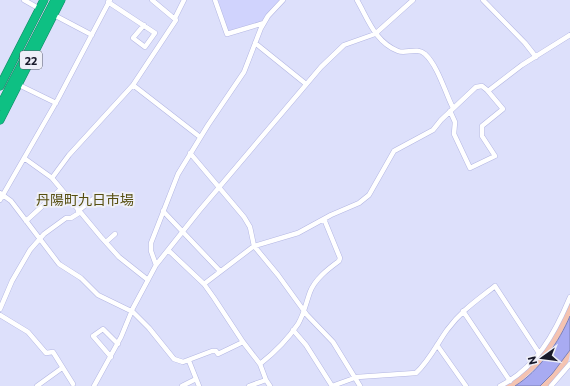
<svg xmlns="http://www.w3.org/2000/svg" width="570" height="386" viewBox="0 0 570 386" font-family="Commissioner,'Noto Sans JP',sans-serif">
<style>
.built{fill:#d0d3fd}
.green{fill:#f4c3b1}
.water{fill:#a8abf2;stroke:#7d80b6}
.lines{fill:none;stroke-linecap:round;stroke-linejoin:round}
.street-casing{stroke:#b3b6e2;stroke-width:5.5}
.highway-casing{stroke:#128664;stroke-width:9}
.street{stroke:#fff;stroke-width:4.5}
.highway{stroke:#0ec083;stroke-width:8}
.labels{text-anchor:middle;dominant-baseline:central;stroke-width:4;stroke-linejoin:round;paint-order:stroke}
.shield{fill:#eeeff8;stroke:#595a68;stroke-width:1}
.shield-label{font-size:11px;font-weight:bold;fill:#191a2a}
.quarter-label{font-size:14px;fill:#574f10;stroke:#eeeff8}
</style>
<rect width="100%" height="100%" fill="#dde0fb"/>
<path class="built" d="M217,0H281L263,21L228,32Z"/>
<path class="green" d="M570,302V316L559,338L539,365L518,384L515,386H504C537,369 556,335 570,302Z
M570,350C570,367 560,374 549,386H540L552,374Z"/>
<path class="water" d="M570,316V350L552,374L540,386H515C539,371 559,342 570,316Z"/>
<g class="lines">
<defs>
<path id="street" d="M24,0L40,9
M215,0L227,34L264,23
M357,0C368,19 375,42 398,51C406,54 417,47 425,54C438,66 445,92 453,108
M483,0L525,43L536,57
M108,2L155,33L145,47L133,38L144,25
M54,15L92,35
M175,18L184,0
M255,43L306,84
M19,85L56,103
M133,85L200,137
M488,91L522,65L570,35
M190,153L244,217L250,227L254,246L278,275L307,315L333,342L360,386
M24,158L52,178L101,237L119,257L148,280
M52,178L69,155L133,85L176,20L152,0
M0,193L11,201L59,264L81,278L98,295L133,312L149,328L174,359L183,362L212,351H216L218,354L243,342
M0,200L58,99L110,0
M78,211L97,196
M163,211L220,271
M26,221L61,189
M106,242L115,234
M168,250L204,284L214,298L243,342L260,364L266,380L249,386
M156,265L151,251V243L178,174L208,125L244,72L261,28L268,16L283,0
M204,284L254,246L298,233L331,215L359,203L369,195L394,151L433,130L441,120L476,87L482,86L487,90L503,109L482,126V136L495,156L470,168L454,134L455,122L450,111
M0,309L12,281L30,250L44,234L66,218H71L79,213
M463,311L510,381
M0,315L28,332L46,353L53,352L73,384
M293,330L306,345L332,386
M437,345L466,386
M111,357L93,336L103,329L118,344
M189,361L199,386
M260,364C274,353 288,339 298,324C304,314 306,303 310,292C315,279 328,269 339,261L340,258L324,219
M266,380L270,386
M37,386L62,368
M94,386L121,337L133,308L156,265L199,211L321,67L344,45L375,34L413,0
M182,386L196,379
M332,386L357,377L416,373C429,361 437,344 447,330C462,310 476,301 495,286L539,353
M500,386C536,368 555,333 570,297
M551,386L570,364"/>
<path id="highway" d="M0,86L44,0
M0,106L55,0
M0,120L61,0"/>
</defs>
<use href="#street" class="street-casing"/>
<use href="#highway" class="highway-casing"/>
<use href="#street" class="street"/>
<use href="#highway" class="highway"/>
</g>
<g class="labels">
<rect class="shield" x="20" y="51" width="22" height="18" rx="3"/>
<g class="shield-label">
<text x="31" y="60">22</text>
</g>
<g class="quarter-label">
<text x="85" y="199">丹陽町九日市場</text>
</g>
</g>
<g transform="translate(542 358) rotate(256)" stroke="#eeeff8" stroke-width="3" paint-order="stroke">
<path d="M0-3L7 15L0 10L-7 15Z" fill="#191a2a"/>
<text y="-6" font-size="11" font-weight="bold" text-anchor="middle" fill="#191a2a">N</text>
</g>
</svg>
